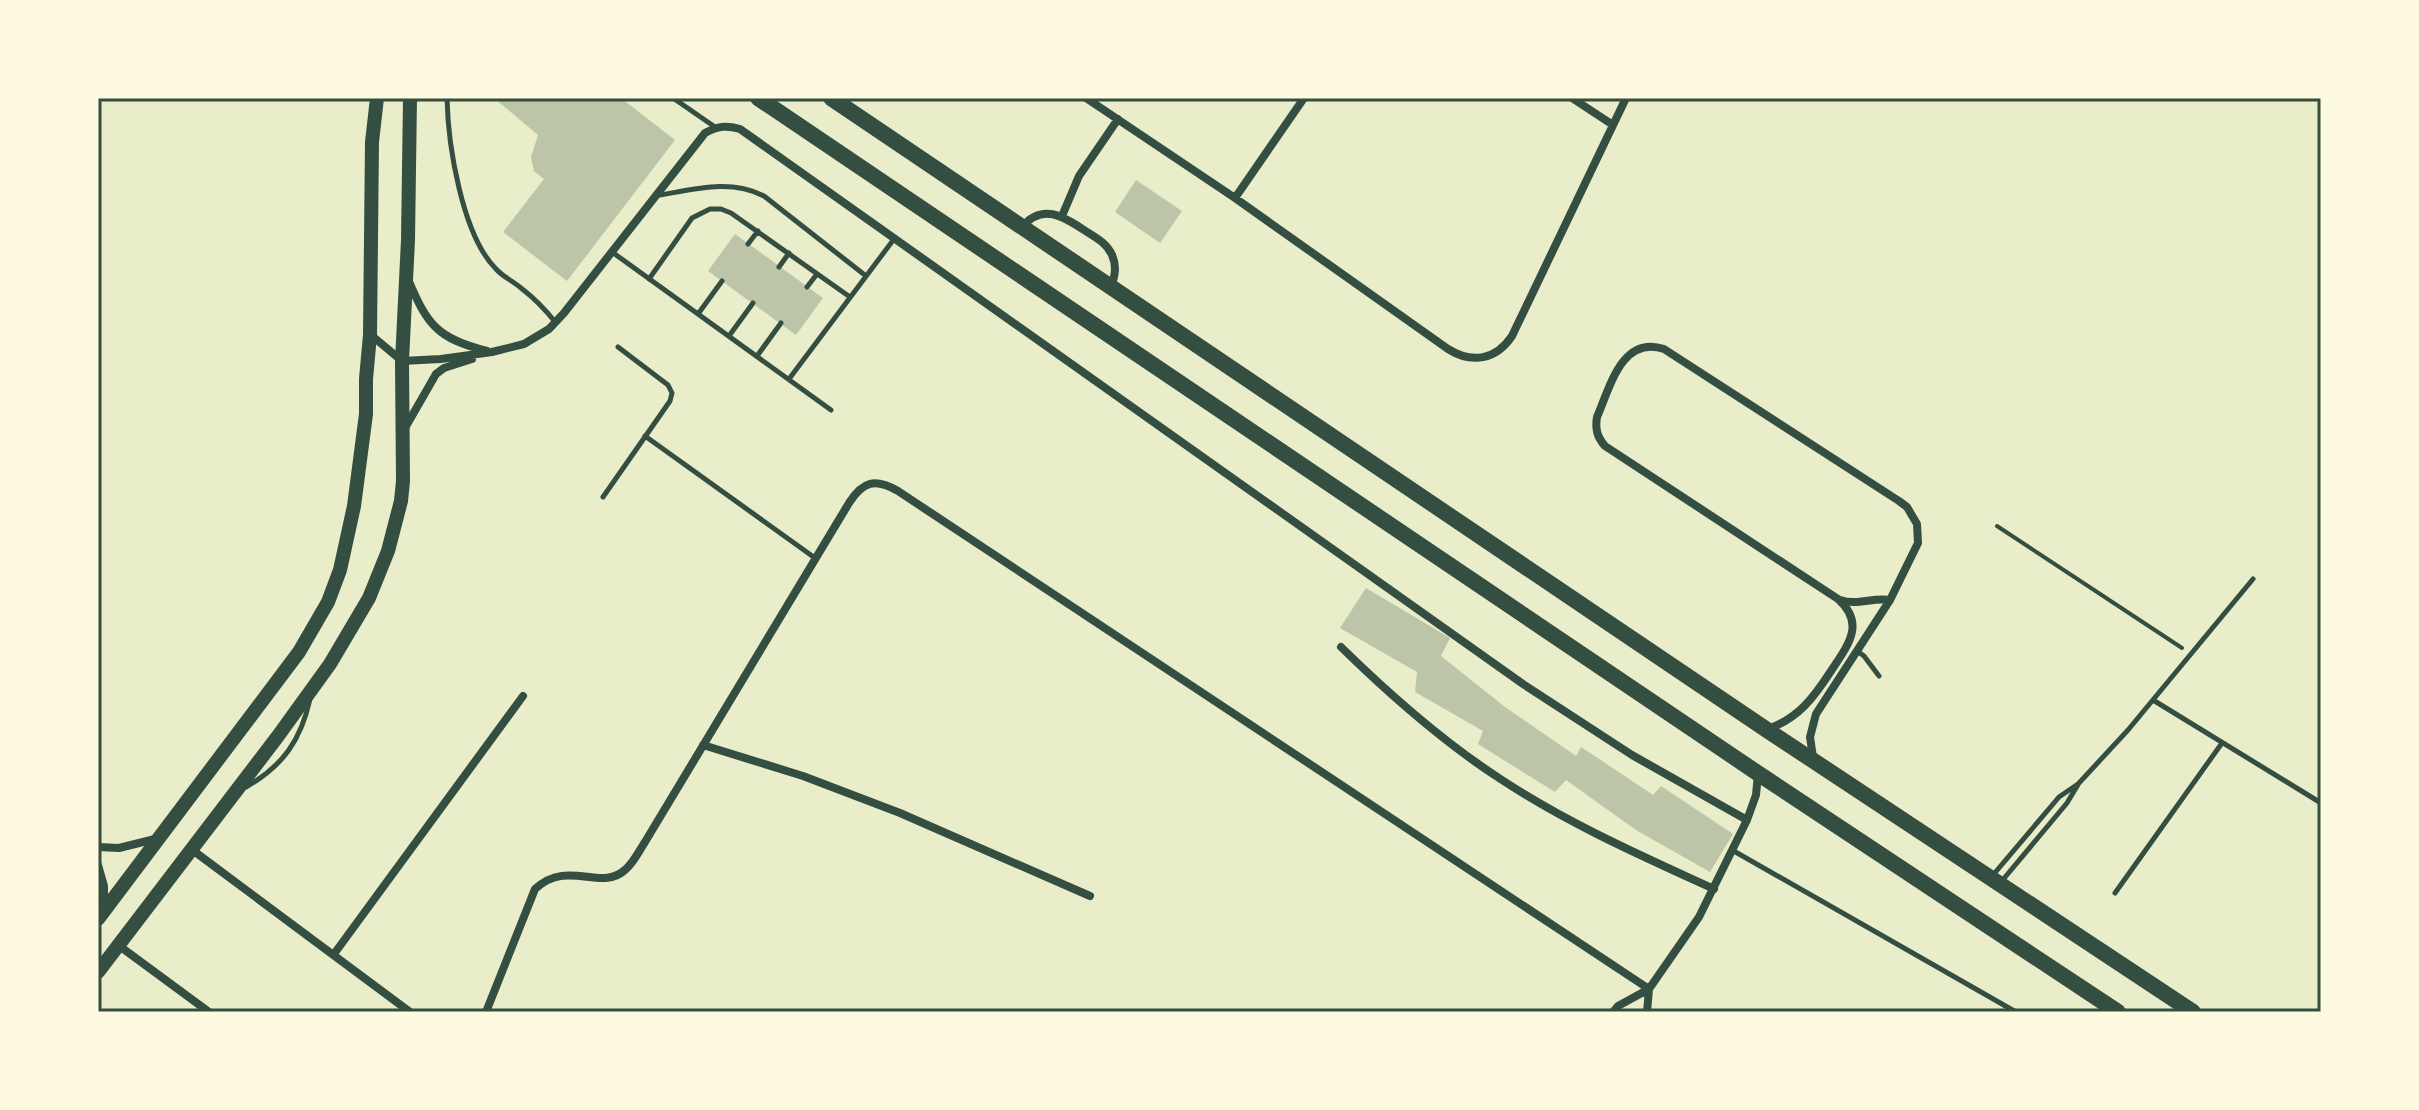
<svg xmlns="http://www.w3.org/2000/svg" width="2419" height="1110" viewBox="0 0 2419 1110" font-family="'Playfair Display',serif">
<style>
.building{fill:#bcc5a7}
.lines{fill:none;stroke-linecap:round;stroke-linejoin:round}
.path{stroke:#344e41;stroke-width:4}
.service{stroke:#344e41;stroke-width:5}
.minor{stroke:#344e41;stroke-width:8}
.tertiary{stroke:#344e41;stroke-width:14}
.primary{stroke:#344e41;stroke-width:16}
.neatline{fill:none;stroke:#344e41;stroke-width:3}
</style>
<rect width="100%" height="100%" fill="#e9edc9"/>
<path class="building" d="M494,98H621L675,140L567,281L503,232L544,179L534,171L531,157L538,135Z
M1136,180L1182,211L1160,243L1115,212Z
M735,234L823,298L796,335L708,271Z
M1366,588L1450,638L1441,656L1505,707L1576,756L1581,747L1653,795L1661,786L1733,834L1710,872L1636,830L1566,780L1555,792L1478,744L1483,731L1415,692L1417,672L1340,628Z"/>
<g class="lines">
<path class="path" d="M1997,526L2182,648"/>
<path class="service" d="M447,98C448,145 462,235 496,269C503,277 513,281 521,288C534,298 545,309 556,323
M673,98L715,127
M655,196C692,190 729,178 764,196L866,276
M748,244L758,231
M612,252L831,410
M779,267L789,253
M649,279L692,218L710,209H721L731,213L850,297
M807,287L817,274
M698,314L722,281
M729,336L753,303
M757,356L781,323
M789,379L894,239
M645,436L815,558
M603,497L670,401L672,393L668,385L618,347
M1857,651L1864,656L1879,676
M2153,700L2321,803
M246,787C283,766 301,740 310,699
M1732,850L2016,1012
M1993,875L2059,797L2078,784
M2001,882L2067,803L2079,783L2128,730L2253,579
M2115,893L2222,743"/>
<path class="minor" d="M1086,98L1235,198L1448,349C1472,364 1496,360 1512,336L1626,98
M1572,98L1613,125
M1235,198L1304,98
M1062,216L1079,176L1118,119
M1022,227C1042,203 1063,216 1084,230C1095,237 1107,243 1112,255C1117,266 1115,276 1111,287
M408,279C427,325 438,339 487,351
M371,335L402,361L441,359L492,352L524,344L549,329L564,313L705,133C718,126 726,125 740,129L1523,684L1632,755L1747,820
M405,428L436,374L444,368L472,359
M1840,600C1858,606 1872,597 1890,600
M1341,647C1391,696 1443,742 1502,780C1569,824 1642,856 1714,889
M1768,729C1799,718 1814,697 1831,671C1848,645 1866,624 1838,599L1605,446C1597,437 1595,429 1597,417C1610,387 1622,335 1664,349L1899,501L1907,507L1917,524L1918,543L1890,600L1816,714L1810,737L1813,757
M703,745L803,776L900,813L1090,896
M98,847L119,848L155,839
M191,849L410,1012
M98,865L104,886V908
M118,945L209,1012
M334,954L523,696
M486,1012L535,889C569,858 601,893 626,869C634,862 639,851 645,842L849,503C863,481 875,478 898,491L1649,989L1647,1012
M1613,1012L1618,1006L1649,989L1699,917L1747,820L1756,795L1758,774"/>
<path class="tertiary" d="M98,919L299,652L328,602L340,570L354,506L366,414V379L370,335L372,142L377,98
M98,972L278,736L330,664L369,598L388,551L401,501L403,481L402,361L408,240L410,98"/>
<path class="primary" d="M758,98L1759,774L2118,1012
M831,98L1767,730L2193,1012"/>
</g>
<rect width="2419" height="1110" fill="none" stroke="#fefae0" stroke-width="200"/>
<rect x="100" y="100" width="2219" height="910" class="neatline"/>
</svg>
